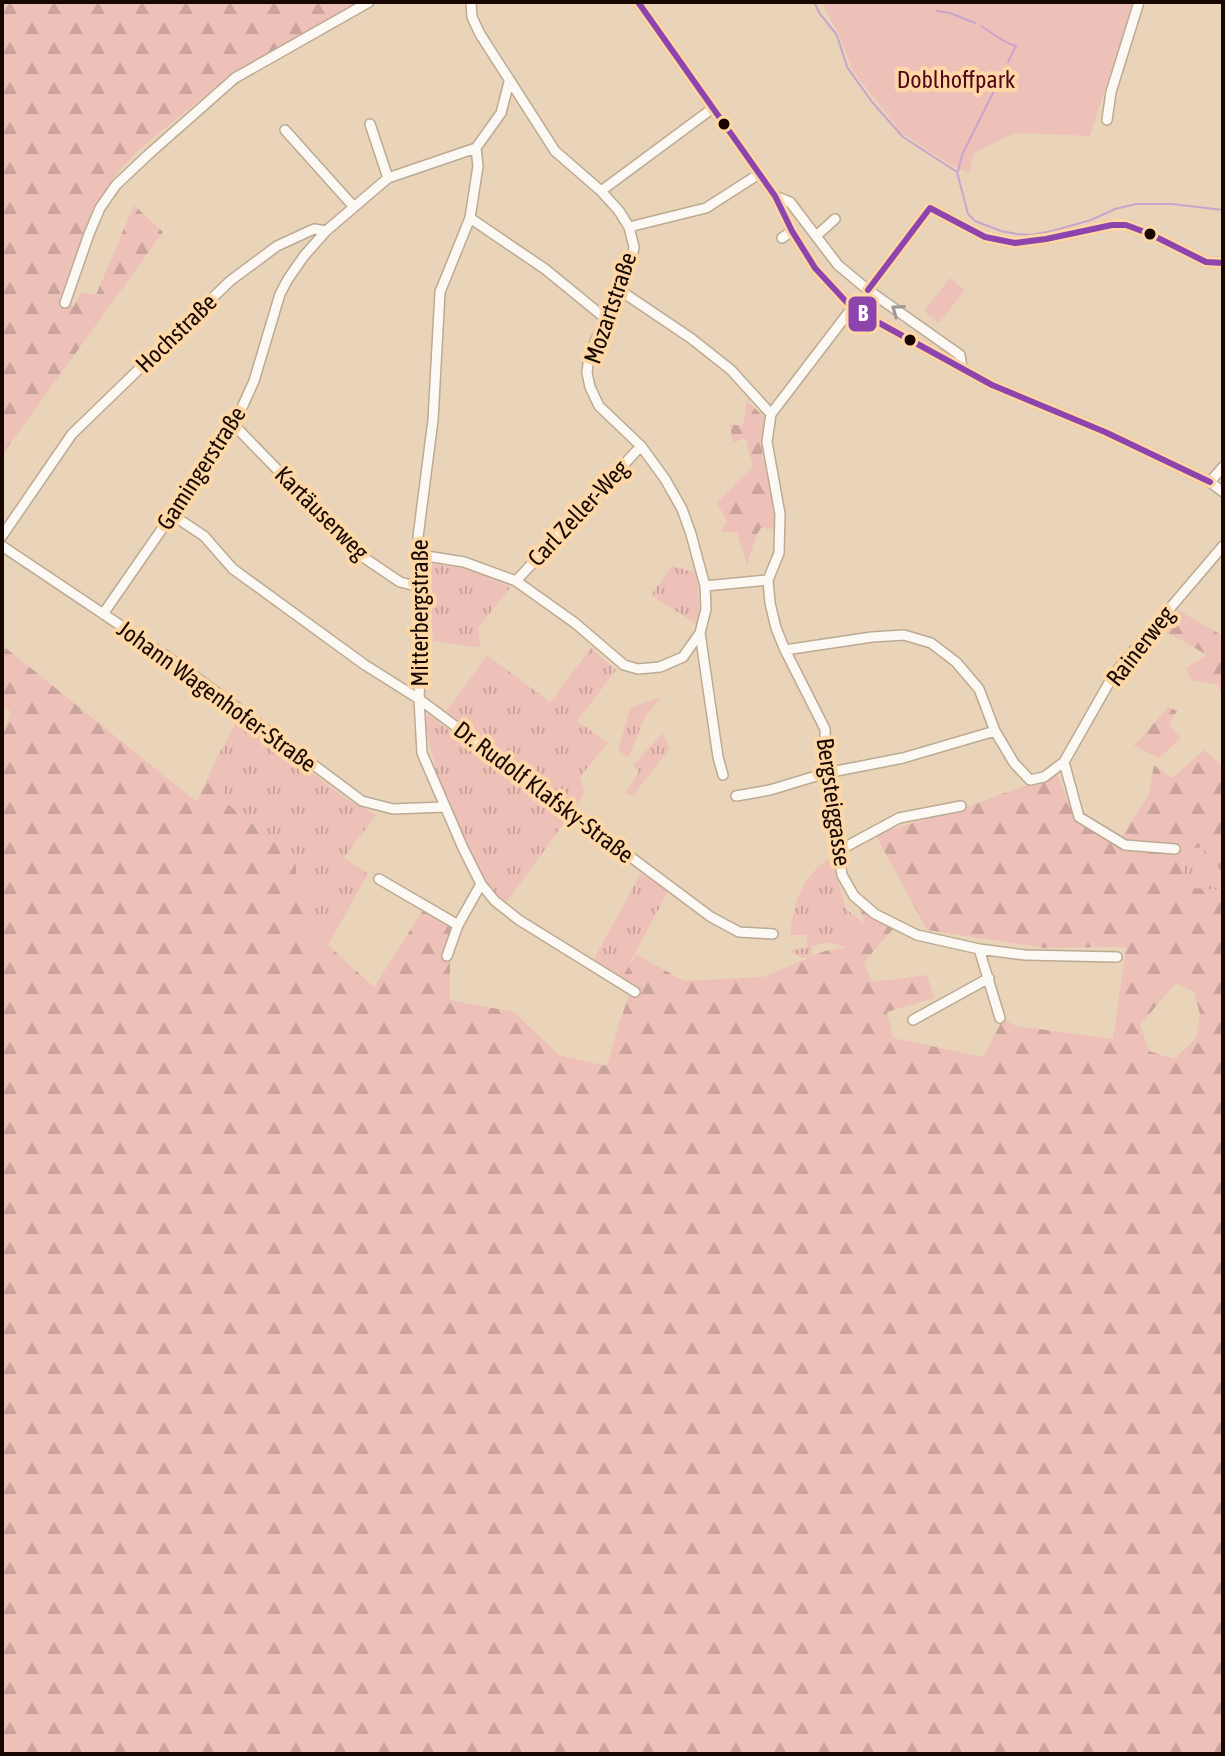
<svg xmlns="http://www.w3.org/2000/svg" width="1225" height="1756" viewBox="0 0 1225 1756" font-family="'Asap Condensed',sans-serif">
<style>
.grass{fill:url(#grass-tufts)}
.forest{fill:url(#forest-firs);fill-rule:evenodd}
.park{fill:#edc1b8}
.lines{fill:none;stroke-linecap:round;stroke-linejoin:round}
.stream{stroke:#c9a4cc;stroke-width:2}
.street-casing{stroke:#bcaa92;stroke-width:12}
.street{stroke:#fcf9f5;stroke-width:9}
.bus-1-casing{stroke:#fdd7a6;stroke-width:12}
.bus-1{stroke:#8e44ad;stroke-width:6}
.oneway{stroke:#a09893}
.bus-dot{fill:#170700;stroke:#fdd7a6;stroke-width:3}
.labels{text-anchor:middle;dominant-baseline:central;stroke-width:8;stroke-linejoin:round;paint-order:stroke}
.park-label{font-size:24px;fill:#55051a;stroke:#fdd7a6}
.street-label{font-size:24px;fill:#170700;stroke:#fdd7a6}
.line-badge{stroke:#fdd7a6;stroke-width:3}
.badge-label{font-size:22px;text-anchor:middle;font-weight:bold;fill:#fff}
</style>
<defs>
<pattern id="grass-tufts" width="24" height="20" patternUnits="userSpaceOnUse" patternTransform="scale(2)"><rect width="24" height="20" fill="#edc1b8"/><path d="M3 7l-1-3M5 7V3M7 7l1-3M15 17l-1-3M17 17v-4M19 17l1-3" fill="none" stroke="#caa49c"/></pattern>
<pattern id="forest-firs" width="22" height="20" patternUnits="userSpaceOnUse" patternTransform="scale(2)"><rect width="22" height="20" fill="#edc1b8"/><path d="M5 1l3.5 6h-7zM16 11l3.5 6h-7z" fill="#caa49c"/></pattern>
</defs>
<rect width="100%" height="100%" fill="#e9d4ba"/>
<path class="grass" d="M428,563L467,569L511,587L478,628L481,648L433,641Z
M672,566L697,573L699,610L696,624L651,595Z
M591,648L616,670L577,721L608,743L580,777L585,792L574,809L446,712L487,655L550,702Z
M661,697L644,718L629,757L618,751L630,708Z
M429,715L567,819L505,904L493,892L474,860L438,778L423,718Z
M240,717L345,798L376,815L344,858L368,874L328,945L306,932L312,897L296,879L295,858L225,802L216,759Z
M663,733L670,749L633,795L625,794L639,771L633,765Z
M1202,847L1220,870L1223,871V897L1217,896L1218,890L1194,888L1181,874L1186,850Z
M831,858L846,909L866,925L868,931L847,948L830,942L812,946V956L802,958L790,951L808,947L806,935H790C794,902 801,876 831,858Z
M641,873L668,892L621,979L594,959Z"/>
<path class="forest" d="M2,2H360L233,73L142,147L117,173L92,210L59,300L74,306L81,292L96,295L134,205L163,232L2,455Z
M747,401L766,419L762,454L777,511L775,529L761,528L756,536L747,565L737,533L721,531L727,521L717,503L753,466L745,438L733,443L730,424L743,426Z
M1178,610L1223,636V700L1218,685L1191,680L1186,668L1207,655L1163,630Z
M2,645L197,802L216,759L225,802L295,858L297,879L312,897L307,933L328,945L374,987L423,910L450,924V1000L514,1012L559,1055L607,1066L620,1021L632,987L621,979L636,954L684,981L763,977L825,951L847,947L868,931L858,907L893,929L864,962L872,982L927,975L934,998L887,1012L893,1038L983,1057L1003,1019L1016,1026L1113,1039L1126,947L1045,948L927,930L875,834L961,809L1057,774L1076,820L1117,844L1149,794L1154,765L1172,778L1204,750L1223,766V871L1220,870L1202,847L1186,850L1181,874L1194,888L1218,890L1217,895L1223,897V1754H2V739L10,711L2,706ZM1176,983L1194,992L1200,1014L1196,1038L1174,1059L1149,1051L1140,1025Z
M1168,707L1177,711L1169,725L1181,738L1159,758L1134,746Z"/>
<path class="park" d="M821,2H1133L1090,136L1015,133L974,153L969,173L952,166L902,133L853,71L839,34Z
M950,278L965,290L939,323L924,311Z"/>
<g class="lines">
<path class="stream" d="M814,2L820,14L837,35L847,67L872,102L903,137L957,172L968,214L975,221L1001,231L1017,234L1031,235L1052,231L1091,220L1115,209L1136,204H1172L1223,210
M937,11L950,13L975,23
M981,26C993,33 1002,42 1016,46L1008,62
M958,171L962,155L1004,71"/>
<defs>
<path id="street" d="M638,2L775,196L792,231L815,268L852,308L992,385L1105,432L1210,482L1223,492
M1107,120L1111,92L1139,2
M370,124L388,178
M285,130L354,207
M476,148L478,166L470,218L440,292L433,420L418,537L420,555L422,634L419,699L422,753L463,848L481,884L495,901L519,920L635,992
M601,191L713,108
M775,196L790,202L838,265L868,290L960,355L962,368
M470,218L545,269L605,318
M629,227L706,208L759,174
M816,236L835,219
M782,238L792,231
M618,289L692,339L731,370L771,414
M868,290L930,208L985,237L1015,243L1046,239L1112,225H1126L1150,234L1206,262L1223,263
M65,303L89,234L100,208L116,185L150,153L235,78L369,2
M852,308L771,414L767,442L780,514L779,553L768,580L770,603L776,628L785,650L825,729L826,773L842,875L854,896L875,914L917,935L979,949L1025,955L1117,957
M234,425L360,555L400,582L420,587
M1210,482L1223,467
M171,514L204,536L233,569L365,665L419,699L711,917L739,932L773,934
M2,536L72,434L230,281L277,246L314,229L326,231
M2,546L181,666L362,801L393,809L444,807
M420,555L464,562L516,581L575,623L624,665L638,669L660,667L683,657L700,633L706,609L705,586L691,534L682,509L665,479L641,446L599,406L590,387L587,373L589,355L631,263L634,247L629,227L619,211L601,191L555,151L480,34L472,17L471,2
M516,581L641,446
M705,586L768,580
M103,614L234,425L254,381L280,294L288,279L304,256L326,231L388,178L476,148L501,113L509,82
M700,633L718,757L723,775
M785,650L872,637L904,635L931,643L956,662L979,689L995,731L1014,763L1030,780L1044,777L1064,762L1114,674L1223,546
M1064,762L1079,817L1125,845L1175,849
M736,796L770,790L826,773L903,758L995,731
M838,851L899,818L961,806
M379,879L458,925
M979,949L1000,1018
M447,956L458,925L481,884
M913,1020L989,978"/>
</defs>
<use href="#street" class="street-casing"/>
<use href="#street" class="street"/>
<defs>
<path id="bus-1" d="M638,2L775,196L792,231L815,268L852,308L992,385L1105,432L1210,482
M868,290L930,208L985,237L1015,243L1046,239L1112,225H1126L1150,234L1206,262L1223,263"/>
</defs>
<use href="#bus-1" class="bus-1-casing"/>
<use href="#bus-1" class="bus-1"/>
</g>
<defs><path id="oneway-chevron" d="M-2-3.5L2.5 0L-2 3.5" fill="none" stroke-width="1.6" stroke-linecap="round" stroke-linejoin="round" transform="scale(2)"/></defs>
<use class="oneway" href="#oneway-chevron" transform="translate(897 310) rotate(-145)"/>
<g class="bus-dot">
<circle cx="724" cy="124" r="7"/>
<circle cx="1150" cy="234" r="7"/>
<circle cx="910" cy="340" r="7"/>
</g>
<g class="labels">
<g class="park-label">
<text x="956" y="79">Doblhoffpark</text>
</g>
<g class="street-label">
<text transform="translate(610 308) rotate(-71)">Mozartstraße</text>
<text transform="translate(176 333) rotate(-44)">Hochstraße</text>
<text transform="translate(201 468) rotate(-57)">Gamingerstraße</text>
<text transform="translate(322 513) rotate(45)">Kartäuserweg</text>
<text transform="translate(578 513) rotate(-47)">Carl Zeller-Weg</text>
<text transform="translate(419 613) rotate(-90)">Mitterbergstraße</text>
<text transform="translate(1140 646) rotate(-52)">Rainerweg</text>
<text transform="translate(217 696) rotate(36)">Johann Wagenhofer-Straße</text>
<text transform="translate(544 792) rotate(37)">Dr. Rudolf Klafsky-Straße</text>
<text transform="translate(834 802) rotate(82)">Bergsteiggasse</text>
</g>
</g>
<rect class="line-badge" x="847" y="295" width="31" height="38" rx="8" fill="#8e44ad"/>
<g class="badge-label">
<text x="863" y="321">B</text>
</g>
<rect width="1225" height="1756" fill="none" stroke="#170700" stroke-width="8"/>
</svg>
